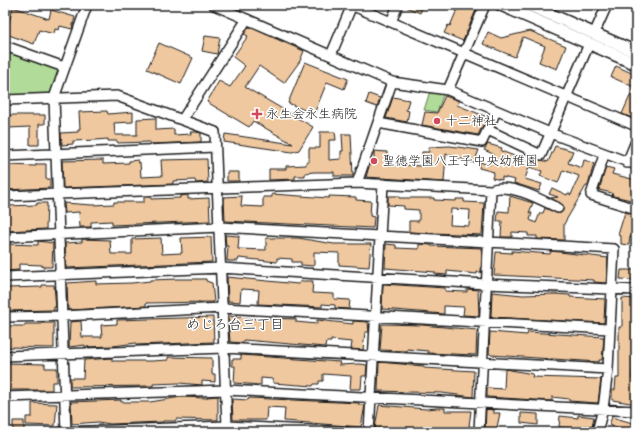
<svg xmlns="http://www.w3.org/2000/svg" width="641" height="437" viewBox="0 0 641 437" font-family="Mynerve,'Klee One',sans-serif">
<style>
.green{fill:#b1db98;stroke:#667c5a}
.building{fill:#efc89f;stroke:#1c1c1c;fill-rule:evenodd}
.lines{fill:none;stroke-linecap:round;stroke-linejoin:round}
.minor-casing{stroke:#1c1c1c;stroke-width:12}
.tertiary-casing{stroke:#1c1c1c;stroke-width:14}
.minor{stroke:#fff;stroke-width:9}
.tertiary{stroke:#fff;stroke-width:11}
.poi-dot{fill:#d1495b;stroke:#fff;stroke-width:1.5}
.labels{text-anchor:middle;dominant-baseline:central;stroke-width:3;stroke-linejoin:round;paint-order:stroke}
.poi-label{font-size:13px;fill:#1c1c1c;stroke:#fff;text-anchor:start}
.neighbourhood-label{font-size:14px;fill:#1c1c1c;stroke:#fff}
</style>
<rect width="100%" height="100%" fill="#fff"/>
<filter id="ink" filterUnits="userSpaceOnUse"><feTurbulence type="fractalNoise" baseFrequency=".025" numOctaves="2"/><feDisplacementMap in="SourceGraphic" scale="8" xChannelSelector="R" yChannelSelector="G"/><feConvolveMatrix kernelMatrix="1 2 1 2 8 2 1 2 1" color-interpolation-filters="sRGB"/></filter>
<g filter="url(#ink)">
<path class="green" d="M5,50L59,69L51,95L5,96Z
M430,91L444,93L437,112L424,110Z"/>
<path class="building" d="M404,5H423L420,13L404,6Z
M459,5H472L476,10L463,41L444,33L448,25L450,26Z
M13,7L49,19L51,10L75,17L72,29L60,26L59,30L55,29L54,34L39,30L34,44L6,34Z
M249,27L304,51L300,61L284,83L259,66L245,87L313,127L299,150L292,152L224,142L225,134L293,144L253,121L249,127L207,102L219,81L230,87L245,66L233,57L248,36L244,34Z
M530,31L566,46L557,69L539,62L545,46L523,37L515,57L483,44L488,32L501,38Z
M205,36L220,38L217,54L202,51Z
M159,43L193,58L181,84L147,69Z
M305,62L348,79L344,89L327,82L314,114L288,103Z
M616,66L636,75L635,119L622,114L634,87L611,77Z
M369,94L380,98L377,107L366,103Z
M445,96L459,101L457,105L487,117L478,135L422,125L425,112L437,113Z
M393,97L409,100L406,110L409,111L407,122L386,118Z
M107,111L108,114L133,112V122L114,123L115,135H137V119L156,118V130L174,129V135L191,134L190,132H196L201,133V142L150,144V142L118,143L117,141H108V139L96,140L73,141V144L62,145L61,133L78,132V129H80L79,112Z
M9,115H45V124H39V145H30V127L9,128Z
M320,132H335L336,140H329V160L341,159V151H343L342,134H351L353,176H334V172H314L305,173V176H295V179L269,180V169H286V166L306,165V162H309V148H320Z
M488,144L502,148L501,151L517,157L529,161L531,157L548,162L555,146L573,151L568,163L582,168L584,160L594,163L588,186H586L564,224V240L537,239V236H528V233L512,232V237H501L502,221H497L498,211L509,212L510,196L533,203L529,213H532L530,220L536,223L540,213H543L545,208L556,213H561L563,210V205L551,198L558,197L549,194L552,188L567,195L568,193L571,195L579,176L563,170L558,183L540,176L542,171L529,167L525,179L542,184L539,191L514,183L515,180L502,177V180L492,178L494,172L479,168L480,162L489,165L493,154L484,150Z
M450,146L479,150L474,163L446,154L444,182L366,177L370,163L374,164V151L387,152V164L421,166L422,152H429V147Z
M207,159L208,182L196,183L195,180L173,181V184L63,188L62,161L103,160V164L129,163V161L138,160V163L140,162L141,177L162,176L161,160Z
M36,164H46V179H50V188L5,190V165L36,166Z
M606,167L614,169L612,174L636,180V201L613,196L612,193L599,190Z
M227,172H239V181H227Z
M272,194L329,198V196L356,197V200L371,201L370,216L374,217L373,228L225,221L224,197L242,196L241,206L263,207V197H272Z
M188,195V199L209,198L210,221L112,225V221L91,222V227H80L79,212L65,213L64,203L92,205L114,204V202H144V197H151V199L180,198V196Z
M388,196H399V198H434V200L456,201V199H464V202L484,203L482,235L409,232V221H419V210L404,209V206L388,205ZM451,209L470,210L469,226L450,225Z
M37,203H47L46,229L6,231V206L37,205Z
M625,212L636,216V238L630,237L629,245L621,244V236L618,235Z
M225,235L239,236L238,249L266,250V238H298L334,244H371L369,267L339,265V253L314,252V266L301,265V262H292V259L277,258V262L239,258L238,261H227L228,246H226Z
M211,237L212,262L66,268L65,243L82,242V239L110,240L111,254H132V239L161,238L162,254L182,253L181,238Z
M38,241L53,243L52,267H42V265L19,264V270L5,271V244L38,245Z
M386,244L396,245V248L419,249V244L431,245V246L482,248L481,272H477V274L447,271V275L435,274V272L423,271L385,268Z
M512,251L550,254L551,251L560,252L608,258L606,283L594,282V280L494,275L496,252L512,253Z
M621,270H634V280L620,279Z
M227,277L298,284L302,281H313L312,293L334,294V299L350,300L349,309L335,308V305L322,304V307L258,304L259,290L241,289L240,302L228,301Z
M178,279H206V281L212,283L214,302L146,303V306L68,310L67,283L96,281V284L132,283L150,281V280Z
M383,284L445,288V291L467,292V289L478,290L479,316L463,315L464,307L444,306V314L382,309Z
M42,285H54L56,307H54V310L7,311V288L42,287Z
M492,292L523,295L555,294L570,295V297L605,299L604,323L491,317Z
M622,298L636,299L632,379H636V404L612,400V390H615L616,378H619V327H622Z
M228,316L266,320L267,318L296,319V322L317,324V320L353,324V321L368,322L369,332H365L363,350L351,349L352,342L331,340V342H326L325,347L244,340L243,343L230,342Z
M213,317L214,342L136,345V343L113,346L85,347V345L69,347L70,322L81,321L82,337H102L101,325L117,324V320Z
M42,323H54V348L5,347V330H8V326H25V324H42Z
M382,324L422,325L477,330L476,355L428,353V351L407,349V351L380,350Z
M490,332L527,335L528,332L604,337L602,360H599V362L491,355L489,353Z
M241,355L340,362L339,365L360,364L367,365L366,376H362L361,389H350L351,376L323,374V381H319V384H314L313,386L273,383V379L261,378V385L234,383L235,366H232V359H241Z
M168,357L212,358V374H215V382L202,381V385L179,383L153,384V386L70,387V378H83L84,360L112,358V361H152L168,360Z
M379,362L424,366V368L474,371L473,397L442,393L378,391Z
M5,363L45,364V368H57V382H52V390H5Z
M505,369L533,374L532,377L601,379L598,403L569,401V399L552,397V401L487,397V388L504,389Z
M218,396V420L176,419V421H163V422L110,424L98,422L72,424L71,402L121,400V402H150L181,397L207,398V397Z
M249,398L359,403V405H365L361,427L284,421L285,408L267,407L266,420H233L232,399L248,400Z
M32,403L57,404L55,426L26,425V417H32Z
M379,405L426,409L437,408H445V411H471L469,426L473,427V432H434L375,428Z
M486,409L493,410V413H500L496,432H485Z
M521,413L538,414V425L521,423Z
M578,415L594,417L592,427L585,426V432H573L574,428L559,427L560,416L578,418Z
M612,417L636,424L635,432L626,431L609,425Z
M13,421H24V430H13Z"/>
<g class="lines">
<defs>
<path id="minor" d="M214,5L392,82L448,90L550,133L636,165
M351,5L636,126
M391,22L398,5
M594,34L607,5
M5,46L64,67
M331,55L352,5
M448,90L485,5
M5,100L117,96L215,132L227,426
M182,120L247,19
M378,123L482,142L496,111
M488,130L541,155L589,44
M604,155L591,195L636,209
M5,156L215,147
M627,163L636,141
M357,183L392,82
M5,196L357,183L491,190C508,182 542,200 558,208
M5,237L219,227L614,249L608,369L603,409L597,432
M5,277L221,268L486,284L636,290
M5,317L62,316L222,308L609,329
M5,356L224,348L608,369
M5,397L226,390L636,411
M62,432L227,426L347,432
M66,432L54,98L87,5
M369,432L383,184
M479,432L491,190"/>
<path id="tertiary" d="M501,5L636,64
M529,5L636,52"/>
</defs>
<use href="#minor" class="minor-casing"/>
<use href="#tertiary" class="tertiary-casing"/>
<use href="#minor" class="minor"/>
<use href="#tertiary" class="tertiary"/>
</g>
</g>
<g class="poi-dot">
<path d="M255 108h4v4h4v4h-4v4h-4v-4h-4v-4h4z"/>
<circle cx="437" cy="121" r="4"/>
<circle cx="374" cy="161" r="4"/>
</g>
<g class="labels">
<g class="poi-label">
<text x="266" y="114">永生会永生病院</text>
<text x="445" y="121">十二神社</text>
<text x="382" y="161">聖徳学園八王子中央幼稚園</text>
</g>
<g class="neighbourhood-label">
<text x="235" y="325">めじろ台三丁目</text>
</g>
</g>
<rect width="641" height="437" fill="none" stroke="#fff" stroke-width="20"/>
<rect x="10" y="10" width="621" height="417" fill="none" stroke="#1c1c1c" stroke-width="1.5" filter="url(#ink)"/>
</svg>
